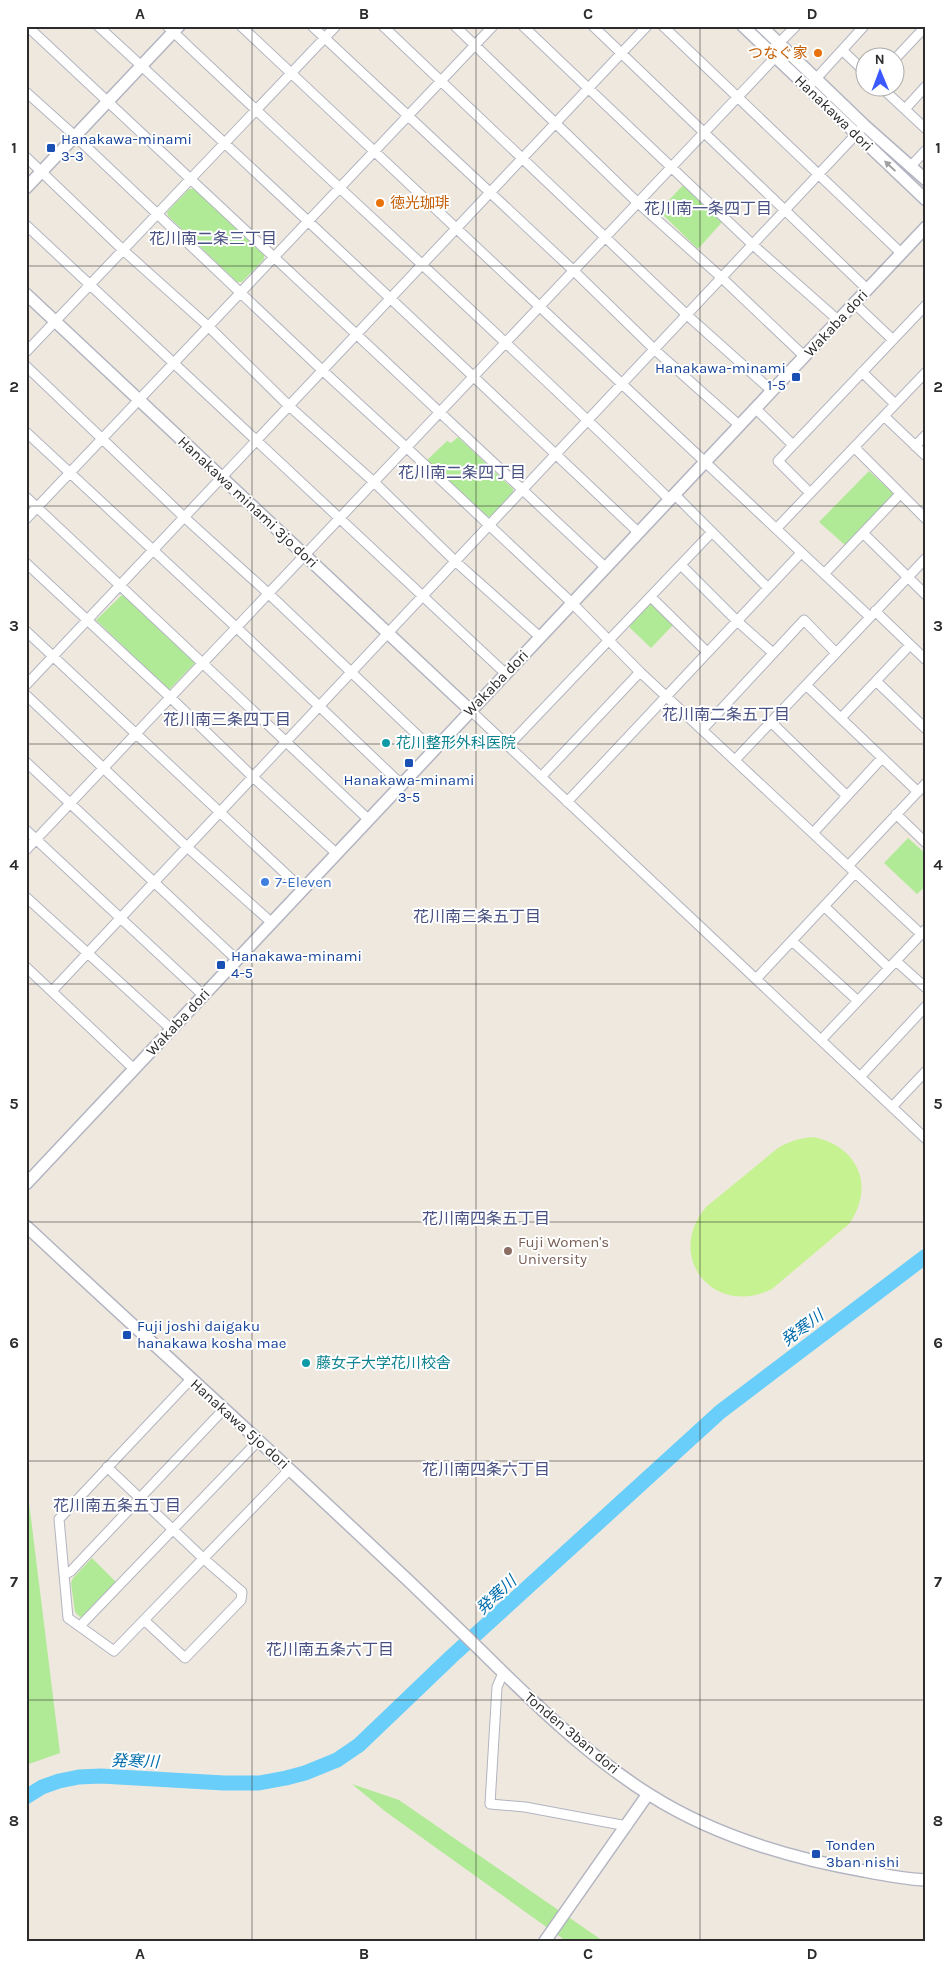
<svg xmlns="http://www.w3.org/2000/svg" width="952" height="1967" viewBox="0 0 952 1967" font-family="Karla,'Noto Sans JP',sans-serif">
<style>
.green{fill:#b0ea96}
.pitch{fill:#c6f291}
.lines{fill:none;stroke-linecap:round;stroke-linejoin:round}
.river{stroke:#69cef9;stroke-width:15}
.minor-casing{stroke:#b2b4c1;stroke-width:11}
.tertiary-casing{stroke:#b2b4c1;stroke-width:14}
.minor{stroke:#fff;stroke-width:9}
.tertiary{stroke:#fff;stroke-width:11}
.oneway{fill:#a0a0a0}
.grid{fill:none;stroke:#2c2c2c;stroke-width:1;stroke-opacity:0.55}
.food-dot{fill:#e8710a;stroke:#fff;stroke-width:2}
.transit-dot{fill:#1a4fb4;stroke:#fff;stroke-width:2}
.culture-dot{fill:#0f9aa8;stroke:#fff;stroke-width:2}
.shop-dot{fill:#3f7fe0;stroke:#fff;stroke-width:2}
.education-dot{fill:#8d6e63;stroke:#fff;stroke-width:2}
.labels{text-anchor:middle;dominant-baseline:central;stroke-width:4;stroke-linejoin:round;paint-order:stroke}
.food-label{font-size:15px;fill:#c56008;stroke:#fff;text-anchor:end}
.street-label{font-size:15px;fill:#2c2c2c;stroke:#fff}
.transit-label{font-size:15px;fill:#164399;stroke:#fff;text-anchor:start}
.culture-label{font-size:15px;fill:#0d838f;stroke:#fff;text-anchor:start}
.shop-label{font-size:15px;fill:#366cbe;stroke:#fff;text-anchor:start}
.education-label{font-size:15px;fill:#785e54;stroke:#fff;text-anchor:start}
.neighbourhood-label{font-size:16px;fill:#485182;stroke:#fff}
.water-label{font-size:16px;font-style:italic;fill:#026cab;stroke:#fff}
.neatline{fill:none;stroke:#2c2c2c;stroke-width:2}
.grid-label{font-size:16px;text-anchor:middle;font-weight:bold;fill:#2c2c2c}
</style>
<rect width="100%" height="100%" fill="#efe8de"/>
<path class="green" d="M684,184L723,221L698,249L659,211Z
M189,189H194L264,254V259L242,282H237L168,216L167,212Z
M458,437L513,489V494L492,517L486,516L426,461L447,441L451,443Z
M869,471L893,493L892,497L846,546L819,522Z
M123,594L195,663L169,690L96,620Z
M647,604H653L674,624L651,648L628,626Z
M908,838L926,854V886L917,894L884,863Z
M26,1478L60,1753L26,1765Z
M92,1558L116,1582L84,1616L80,1617L75,1612L71,1583L73,1578Z
M352,1784L399,1800L603,1941H566L386,1812Z"/>
<path class="pitch" d="M814,1137C859,1147 875,1187 849,1224L772,1289C714,1318 664,1257 706,1207L778,1148C790,1141 800,1138 814,1137Z"/>
<g class="lines">
<path class="river" d="M26,1797L42,1787L59,1781L79,1777L101,1776L224,1783H259L286,1778L305,1773L337,1760L359,1745L451,1657L720,1412L926,1256"/>
<defs>
<path id="minor" d="M27,26L605,567
M98,26C280,193 459,363 638,532
M167,26C334,185 505,338 670,500
M241,26L870,617
M312,26L574,271L655,350L739,425
M383,26L687,315L772,391
M455,26L638,203L722,278L804,356
M523,26L753,245L838,320
M593,26L867,289
M663,26L901,253
M842,50L864,71
M770,52L796,26
M894,60L926,26
M813,82L864,26
M882,88L926,129
M26,92L75,136L322,370L407,448L572,603L640,672L921,934
M905,109L926,86
M26,157L123,250L209,327L289,406L375,483L456,562L540,637
M910,167L926,150
M26,225L505,673
M854,303L893,340
M26,352L336,26
M26,366L184,517L269,594L433,750
M862,372L895,404
M755,408L793,445
M884,416L926,456
M26,432L237,628L401,784
M915,446L926,435
M854,447L926,519
M810,493L778,461L926,305
M675,495L768,588
M26,497L368,819
M26,519L493,26
M776,529L926,372
M863,533L926,595
M26,563L171,698L253,777L336,853
M681,565L737,621L773,653
M824,574L900,494
M651,597L707,652
M875,611L926,660
M26,631L302,889
M876,681L926,729
M26,685L647,26
M806,685L918,792
M26,695L187,847L271,922
M470,710L926,1139
M841,718L910,645
M771,722L847,796
M702,730L804,620L836,653
M508,746L712,532
M735,760L926,558
M26,762L236,959
M541,777L640,672
M567,802L801,553
M896,814L926,843
M26,830L203,995
M813,833L882,758
M26,850L784,48
M848,866L926,783
M26,897L171,1029
M824,906L889,968
M792,941L858,1001
M896,961L926,988
M26,967L134,1069
M756,979L855,873
M52,991L861,129
M821,1040L926,929
M860,1077L926,1006
M892,1107L926,1071
M191,1379L59,1519L68,1618L114,1651L290,1469
M107,1467L204,1559L242,1592L241,1600L185,1658L144,1620
M64,1575L71,1571L224,1409
M80,1626L259,1440
M503,1673L497,1687L490,1804L525,1807L627,1826"/>
<path id="tertiary" d="M743,26L926,200
M761,26L864,125L926,180
M26,188L179,26
M26,294L470,710
M26,1184L926,227
M26,1226C133,1326 242,1424 349,1525C389,1562 429,1600 469,1639C526,1695 582,1752 650,1795C715,1836 789,1858 864,1871C884,1875 905,1879 926,1880
M545,1941L648,1794"/>
</defs>
<use href="#minor" class="minor-casing"/>
<use href="#tertiary" class="tertiary-casing"/>
<use href="#minor" class="minor"/>
<use href="#tertiary" class="tertiary"/>
</g>
<defs><path id="oneway-solid" d="M-6-.8H1V-3.2L6.5 0L1 3.2V.8H-6Z" transform="scale(1.25)"/></defs>
<use class="oneway" href="#oneway-solid" transform="translate(890 166) rotate(-137)"/>
<path class="grid" d="M252,26V1941M476,26V1941M700,26V1941M26,266H926M26,506H926M26,744H926M26,984H926M26,1222H926M26,1461H926M26,1700H926"/>
<g class="food-dot">
<circle cx="818" cy="53" r="5"/>
<circle cx="380" cy="203" r="5"/>
</g>
<g class="transit-dot">
<rect x="46" y="143" width="10" height="10" rx="2.5"/>
<rect x="791" y="372" width="10" height="10" rx="2.5"/>
<rect x="404" y="758" width="10" height="10" rx="2.5"/>
<rect x="216" y="960" width="10" height="10" rx="2.5"/>
<rect x="122" y="1330" width="10" height="10" rx="2.5"/>
<rect x="811" y="1849" width="10" height="10" rx="2.5"/>
</g>
<g class="culture-dot">
<circle cx="386" cy="743" r="5"/>
<circle cx="306" cy="1363" r="5"/>
</g>
<circle class="shop-dot" cx="265" cy="882" r="5"/>
<circle class="education-dot" cx="508" cy="1251" r="5"/>
<g class="labels">
<g class="food-label">
<text x="808" y="53">つなぐ家</text>
<text x="390" y="203" text-anchor="start">徳光珈琲</text>
</g>
<g class="street-label">
<text transform="translate(834 113) rotate(44)">Hanakawa dori</text>
<text transform="translate(836 323) rotate(-47)">Wakaba dori</text>
<text transform="translate(248 502) rotate(43)">Hanakawa minami 3jo dori</text>
<text transform="translate(496 683) rotate(-46)">Wakaba dori</text>
<text transform="translate(178 1022) rotate(-47)">Wakaba dori</text>
<text transform="translate(240 1424) rotate(42)">Hanakawa 5jo dori</text>
<text transform="translate(572 1733) rotate(40)">Tonden 3ban dori</text>
</g>
<g class="transit-label">
<text x="61" y="139">Hanakawa-minami<tspan x="61" dy="17">3-3</tspan></text>
<text x="786" y="368" text-anchor="end">Hanakawa-minami<tspan x="786" dy="17">1-5</tspan></text>
<text x="409" y="780" text-anchor="middle">Hanakawa-minami<tspan x="409" dy="17">3-5</tspan></text>
<text x="231" y="956">Hanakawa-minami<tspan x="231" dy="17">4-5</tspan></text>
<text x="137" y="1326">Fuji joshi daigaku<tspan x="137" dy="17">hanakawa kosha mae</tspan></text>
<text x="826" y="1845">Tonden<tspan x="826" dy="17">3ban nishi</tspan></text>
</g>
<g class="culture-label">
<text x="396" y="743">花川整形外科医院</text>
<text x="316" y="1363">藤女子大学花川校舎</text>
</g>
<g class="shop-label">
<text x="275" y="882">7-Eleven</text>
</g>
<g class="education-label">
<text x="518" y="1242">Fuji Women's<tspan x="518" dy="17">University</tspan></text>
</g>
<g class="neighbourhood-label">
<text x="708" y="208">花川南一条四丁目</text>
<text x="213" y="238">花川南二条三丁目</text>
<text x="462" y="472">花川南二条四丁目</text>
<text x="726" y="714">花川南二条五丁目</text>
<text x="227" y="719">花川南三条四丁目</text>
<text x="477" y="916">花川南三条五丁目</text>
<text x="486" y="1218">花川南四条五丁目</text>
<text x="486" y="1469">花川南四条六丁目</text>
<text x="117" y="1505">花川南五条五丁目</text>
<text x="330" y="1649">花川南五条六丁目</text>
</g>
<g class="water-label">
<text transform="translate(802 1328) rotate(-37)">発寒川</text>
<text transform="translate(496 1595) rotate(-43)">発寒川</text>
<text transform="translate(135 1761) rotate(2)">発寒川</text>
</g>
</g>
<rect width="952" height="1967" fill="none" stroke="#ffffff" stroke-width="55"/>
<g transform="translate(880 72) rotate(359)"><circle r="24" fill="#ffffff" stroke="#ababab"/>
<path d="M0-4L9 19L0 12L-9 19Z" fill="#3b59ff"/>
<text y="-8" font-size="14" font-weight="bold" text-anchor="middle" fill="#2c2c2c">N</text>
</g>
<rect x="28" y="28" width="896" height="1912" class="neatline"/>
<g class="grid-label">
<text x="140" y="19">A</text>
<text x="364" y="19">B</text>
<text x="588" y="19">C</text>
<text x="812" y="19">D</text>
<text x="14" y="153">1</text>
<text x="938" y="153">1</text>
<text x="14" y="392">2</text>
<text x="938" y="392">2</text>
<text x="14" y="631">3</text>
<text x="938" y="631">3</text>
<text x="14" y="870">4</text>
<text x="938" y="870">4</text>
<text x="14" y="1109">5</text>
<text x="938" y="1109">5</text>
<text x="14" y="1348">6</text>
<text x="938" y="1348">6</text>
<text x="14" y="1587">7</text>
<text x="938" y="1587">7</text>
<text x="14" y="1826">8</text>
<text x="938" y="1826">8</text>
<text x="140" y="1959">A</text>
<text x="364" y="1959">B</text>
<text x="588" y="1959">C</text>
<text x="812" y="1959">D</text>
</g>
</svg>
